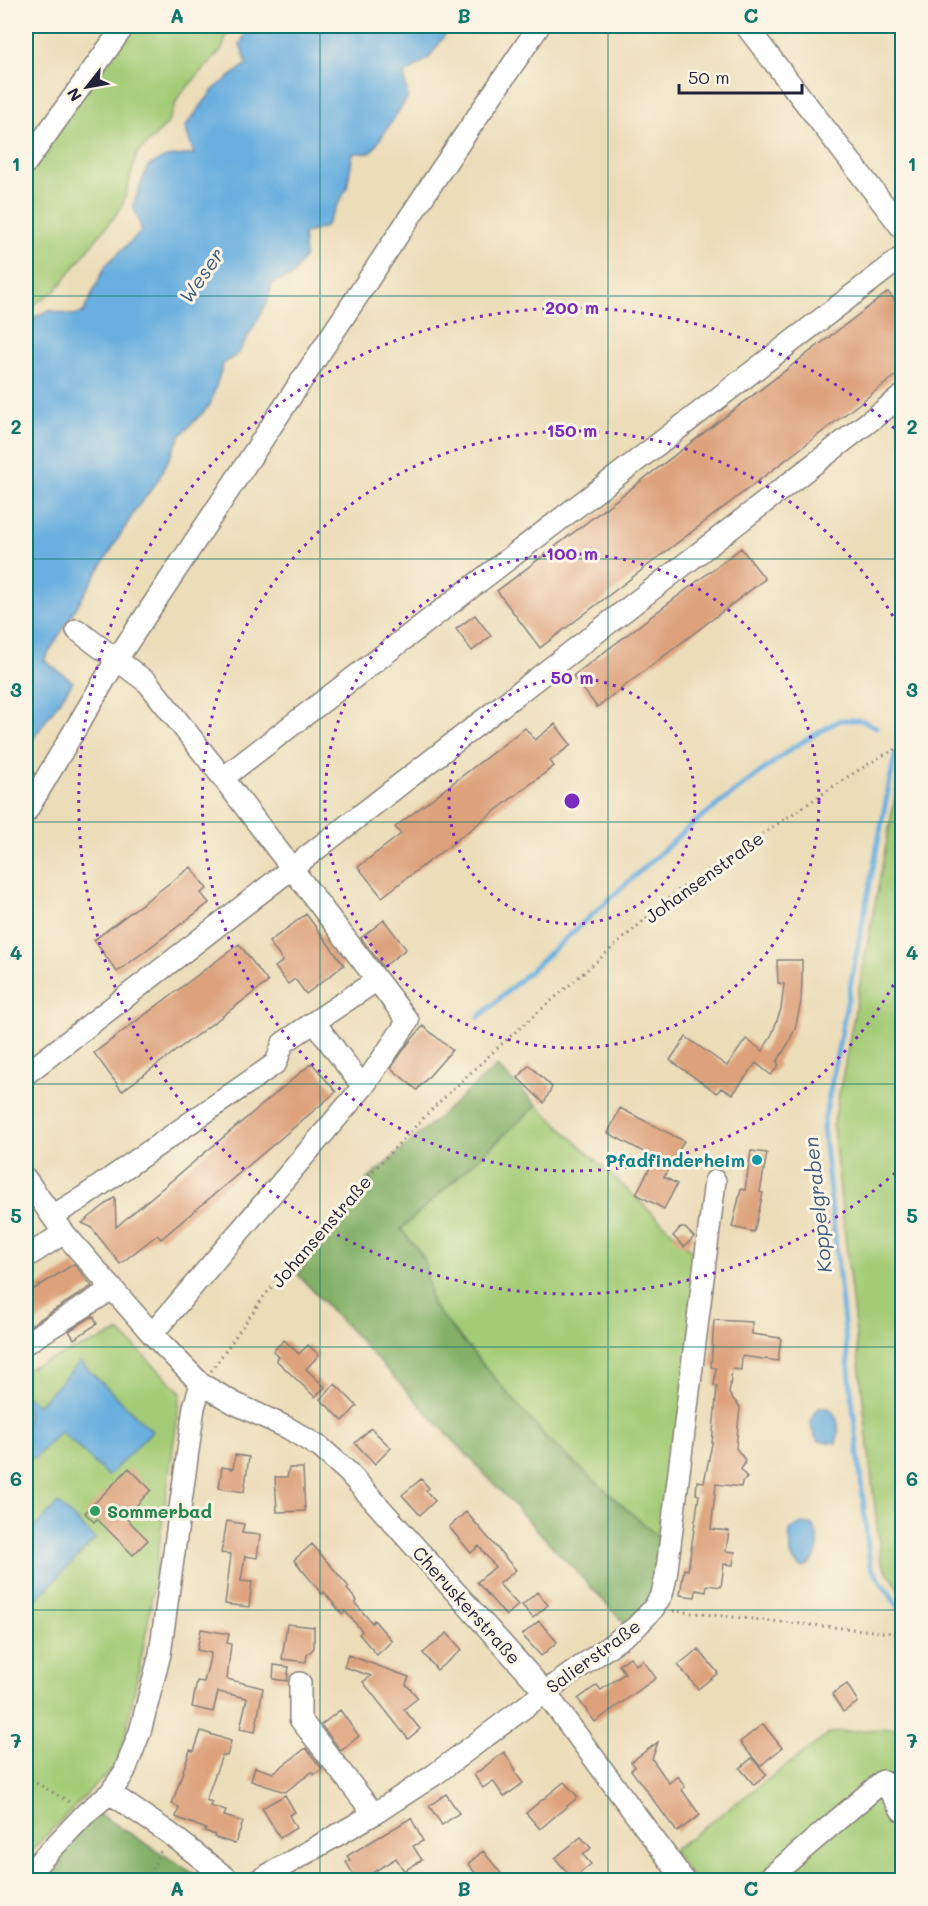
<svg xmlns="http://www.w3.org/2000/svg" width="928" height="1906" viewBox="0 0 928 1906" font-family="Mali,sans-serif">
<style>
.green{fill:#a4cc77;stroke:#637759;stroke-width:1.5}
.forest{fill:#83b068;stroke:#526952;stroke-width:1.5}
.water{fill:#69afdf;stroke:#46688d;stroke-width:1.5}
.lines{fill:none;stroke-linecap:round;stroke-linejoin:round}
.stream{stroke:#69afdf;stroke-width:5}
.building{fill:#dda17c}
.minor-casing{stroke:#87807a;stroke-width:24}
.path{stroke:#87807a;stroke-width:3;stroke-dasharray:1.5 4.5;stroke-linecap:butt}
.minor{stroke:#fff;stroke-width:21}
.grid{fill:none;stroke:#0f766e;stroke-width:1.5;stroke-opacity:0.55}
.ring{fill:none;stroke:#7b2cbf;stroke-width:3;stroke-dasharray:3 6}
.culture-dot{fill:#0f9aa8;stroke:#fcf5e5;stroke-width:2}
.leisure-dot{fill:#2e9e5b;stroke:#fcf5e5;stroke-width:2}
.labels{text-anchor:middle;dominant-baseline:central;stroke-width:6;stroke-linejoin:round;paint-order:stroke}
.street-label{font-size:18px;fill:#22223b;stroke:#fcf5e5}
.culture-label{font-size:18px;font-weight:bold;fill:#0d838f;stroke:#fcf5e5;text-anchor:end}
.leisure-label{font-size:18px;font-weight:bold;fill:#27864d;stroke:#fcf5e5;text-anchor:start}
.water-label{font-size:20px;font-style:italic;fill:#3e5a7d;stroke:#fcf5e5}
.centre{fill:#7b2cbf;stroke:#fcf5e5;stroke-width:3}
.ring-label{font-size:18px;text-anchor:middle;font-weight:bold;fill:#7b2cbf;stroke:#fcf5e5;stroke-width:6;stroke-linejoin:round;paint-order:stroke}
.neatline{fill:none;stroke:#0f766e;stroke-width:2}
.grid-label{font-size:20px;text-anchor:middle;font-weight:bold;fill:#0f766e}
</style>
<rect width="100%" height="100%" fill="#fcf5e5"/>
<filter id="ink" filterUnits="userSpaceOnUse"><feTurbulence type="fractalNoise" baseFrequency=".0167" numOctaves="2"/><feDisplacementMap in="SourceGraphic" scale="12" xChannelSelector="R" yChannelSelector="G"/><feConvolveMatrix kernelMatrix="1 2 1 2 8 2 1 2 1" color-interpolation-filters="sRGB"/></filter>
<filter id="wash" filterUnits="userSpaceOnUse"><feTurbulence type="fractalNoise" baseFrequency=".008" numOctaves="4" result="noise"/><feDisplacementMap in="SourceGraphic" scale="24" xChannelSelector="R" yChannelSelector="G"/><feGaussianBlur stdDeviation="1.35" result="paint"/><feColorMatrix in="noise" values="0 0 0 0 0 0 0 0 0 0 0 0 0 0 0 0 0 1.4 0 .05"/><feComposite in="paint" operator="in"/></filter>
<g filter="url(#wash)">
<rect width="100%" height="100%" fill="#ecddb9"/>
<path class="green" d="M132,26H230L222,49L179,96L167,124L137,154L122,207L56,290L26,310V173Z
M902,760V1593L881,1562L833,1127Z
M537,1105L701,1259L665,1543L547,1439L432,1305L424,1258L401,1229Z
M120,1332L181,1392L147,1629L125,1738L117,1764L28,1854L26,1852V1369Z
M902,1727V1880H694L672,1851L830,1733Z"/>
<path class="forest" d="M497,1066L537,1105L401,1229L424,1258L432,1305L547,1439L665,1543L658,1598L629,1628L298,1275L366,1181Z
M99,1814L204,1880H26Z"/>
<path class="water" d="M250,26H451L429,58L404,75L408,97L371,153H353L347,188L325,227L303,234L305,256L292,276L272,283L268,301L238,354L223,364L210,405L181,435L157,482L136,509L44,660L73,682L30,743L26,741V393H30L34,381L26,371V347L35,317L49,310L72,315L83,313L106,265L142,231L133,205L148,166L166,157L194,154L185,127L214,89L247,64L240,44Z
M80,1362L152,1431L108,1476L61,1431L34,1459L26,1451V1398L27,1396L38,1405Z
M819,1408H829C839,1417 840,1430 836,1443L818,1441C809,1427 808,1421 819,1408Z
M58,1503L95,1539L26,1610V1536Z
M802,1523L811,1524C822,1538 821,1559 803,1568C788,1563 789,1543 790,1530Z"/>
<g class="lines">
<path class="stream" d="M895,754L823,1127L870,1566L902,1612
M479,1017L689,827L792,748L840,720H861L876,727"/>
</g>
<g id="blocks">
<path class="building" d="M888,292L903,311V370L540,648L497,591Z
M741,548L765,579L597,707L573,676Z
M475,615L491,636L472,651L456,629Z
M555,724L571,745L550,761L554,766L382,897L358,867L401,834L395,827L525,728L535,740Z
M191,867L207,889L201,893L209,903L117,972L94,940Z
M306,914L344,965L306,994L295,979L288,984L275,967L283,961L269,942Z
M384,920L406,949L383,967L361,938Z
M239,944L268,982L122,1091L94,1053Z
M777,960H802V981L801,1002L795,1029L788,1044L777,1062L779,1065L771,1075L756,1063L733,1094L721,1088L717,1093L670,1060L686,1037L727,1066L746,1039L763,1051L772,1034L781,1009L784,984L778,983Z
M423,1026L452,1050L417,1090L391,1068L407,1045Z
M312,1063L336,1092L161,1239L157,1235L120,1264L91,1227L82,1223L115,1197L116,1227Z
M529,1065L552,1087L544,1103L518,1078Z
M620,1108L684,1141L664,1177L677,1184L664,1209L636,1194L655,1158L608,1133Z
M751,1151L767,1153L760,1192L763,1193L754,1232L732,1227L741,1189L745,1190Z
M680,1228H685L694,1237L684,1247L673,1236Z
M74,1264L92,1286L26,1328V1294Z
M93,1316L97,1324L74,1339L69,1331Z
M714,1320L752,1322V1334L781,1338L778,1361L742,1356L741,1370L732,1369L729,1394L740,1407L736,1448L745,1460L744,1465L741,1469L747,1478L742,1482L741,1487L716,1484L711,1529L729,1531L726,1551L735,1552L733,1565L724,1564L721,1587L707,1585L706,1592L696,1590L695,1597L680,1595L684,1569L688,1570L699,1495L696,1494L697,1481L704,1482L712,1444L717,1386H714L716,1368L711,1367Z
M284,1340L299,1354L308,1345L319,1355L306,1369L325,1387L315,1397L276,1360L279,1357L273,1351Z
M335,1384L357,1406L343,1421L320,1399Z
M371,1428L391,1448L375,1464L355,1443Z
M235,1455L249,1457L244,1492L219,1488L222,1467L233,1469Z
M129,1468L151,1490L125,1517L148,1540L133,1555L97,1519L94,1522L85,1513Z
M289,1468H303L305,1511L277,1512L275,1477H287Z
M421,1479L429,1488L426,1491L435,1501L420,1515L402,1495Z
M466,1512L516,1570L499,1584L518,1605L506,1616L477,1582L495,1567L479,1546L471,1553L449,1527Z
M227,1521L244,1524L242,1533L260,1535L257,1558L245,1556L241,1581L252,1582L249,1607L225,1604L231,1554L221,1553Z
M312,1544L349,1587L347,1589L357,1601L355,1603L372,1623L374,1620L392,1641L377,1655L359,1634L362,1631L345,1611L342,1614L324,1592L322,1594L294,1560Z
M537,1592L548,1605L533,1618L522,1605Z
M539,1621L557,1642L541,1656L522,1635Z
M287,1624L314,1627V1648L307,1655L306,1662L282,1659Z
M201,1629L229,1634L227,1643L231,1644L227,1679L263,1688L255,1732L240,1729L247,1698L218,1692L213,1712L192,1707L197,1681L204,1682L211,1653L197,1650Z
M447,1633L462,1650L437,1670L423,1653Z
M698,1649L718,1673L698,1689L678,1665Z
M348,1655L409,1677L406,1684L418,1698L404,1709L420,1729L408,1739L363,1682L371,1676L344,1667Z
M630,1657L636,1665L643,1660L656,1678L595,1722L578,1699L597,1685L601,1690L625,1673L619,1665Z
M274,1665L289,1667L287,1681L273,1679Z
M847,1684L858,1702L843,1712L832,1694Z
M340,1710L359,1736L341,1751L321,1725Z
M763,1724L782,1748L760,1766L740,1742Z
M201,1731L231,1741L227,1756L222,1755L206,1800L212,1802L210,1806L226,1811L224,1816L243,1822L235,1844L214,1837L215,1835L205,1831L206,1829L176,1817L179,1807L172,1804L190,1750L194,1751Z
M658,1742L652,1759L669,1783L678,1776L685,1787L682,1790L700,1815L677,1832L631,1770L635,1767L631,1762Z
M306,1748L322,1769L314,1775L312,1772L285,1792L251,1781L255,1767L273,1773Z
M504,1752L516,1770L514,1771L523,1783L504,1797L493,1781L483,1788L474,1775Z
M752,1758L767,1775L754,1785L740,1768Z
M564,1782L578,1797L540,1829L526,1813Z
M446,1794L459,1813L442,1825L429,1806Z
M285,1795L295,1812L289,1815L296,1828L280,1838L262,1808Z
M411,1818L423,1841L413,1846L422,1860L404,1871L396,1858L361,1880L358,1875L355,1877L346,1862L350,1860L347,1856Z
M581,1837L591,1848L583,1855L591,1864L573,1879L555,1858Z
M483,1851L507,1881H482L468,1864Z"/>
</g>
</g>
<g filter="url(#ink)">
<use href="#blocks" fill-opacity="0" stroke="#87807a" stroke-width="1.5"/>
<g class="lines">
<defs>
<path id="minor" d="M746,26L902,228
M26,163L124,26
M223,778L902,257
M26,812L117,659L441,170L539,26
M315,1023L363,1087
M26,1074L902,396
M26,1179L64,1233L152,1334L201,1384L234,1403L288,1428L321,1448L348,1472L545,1692L684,1880
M52,1216L82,1198L276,1063L283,1043L377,980L223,778L148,683L77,630
M26,1257L64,1233
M152,1334L363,1087L408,1021L377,980
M26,1343L112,1289
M300,1683V1719L374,1814
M110,1793L169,1833L229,1880
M26,1876L87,1812L110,1793L124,1773L140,1732L160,1654L194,1407L201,1384
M259,1880L374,1814L434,1775L545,1692L621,1638L636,1627L653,1609L662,1594L666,1577L715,1181
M767,1880L883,1781L902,1811"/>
</defs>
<use href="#minor" class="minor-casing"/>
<path class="path" d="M211,1371L265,1295L366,1178L434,1107L506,1040L679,890L846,778L880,757L902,746
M673,1611L902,1634
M26,1777L71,1803
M147,1880L162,1848"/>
<use href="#minor" class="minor"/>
</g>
</g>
<path class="grid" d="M320,26V1880M608,26V1880M26,296H902M26,559H902M26,822H902M26,1084H902M26,1347H902M26,1610H902"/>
<g class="ring">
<circle cx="572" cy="801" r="123"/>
<circle cx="572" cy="801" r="247"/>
<path d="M902 969A370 370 0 1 1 902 633"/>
<path d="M902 1167A493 493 0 1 1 902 435"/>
</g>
<circle class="culture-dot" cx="757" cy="1160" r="6"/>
<circle class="leisure-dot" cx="95" cy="1511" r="6"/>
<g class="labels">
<g class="street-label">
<text transform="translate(704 877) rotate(-36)">Johansenstraße</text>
<text transform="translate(321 1231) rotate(-49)">Johansenstraße</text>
<text transform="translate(467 1605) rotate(48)">Cheruskerstraße</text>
<text transform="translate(593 1656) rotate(-36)">Salierstraße</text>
</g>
<g class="culture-label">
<text x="745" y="1160">Pfadfinderheim</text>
</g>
<g class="leisure-label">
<text x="107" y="1511">Sommerbad</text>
</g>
<g class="water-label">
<text transform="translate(201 275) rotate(-55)">Weser</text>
<text transform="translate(817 1205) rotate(-96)">Koppelgraben</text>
</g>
</g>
<circle cx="572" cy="801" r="9" class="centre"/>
<g class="ring-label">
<text x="572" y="314">200 m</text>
<text x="572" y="437">150 m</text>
<text x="572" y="560">100 m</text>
<text x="572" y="684">50 m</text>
</g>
<rect width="928" height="1906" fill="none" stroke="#fcf5e5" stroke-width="66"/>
<g transform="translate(87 87) rotate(239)" stroke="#fcf5e5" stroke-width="4.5" paint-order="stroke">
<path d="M0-4.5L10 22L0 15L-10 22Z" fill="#22223b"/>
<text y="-9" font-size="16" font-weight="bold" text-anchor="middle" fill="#22223b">N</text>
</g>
<path d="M679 84v9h123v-9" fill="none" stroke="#22223b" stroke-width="3"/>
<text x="688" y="84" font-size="18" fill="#22223b" stroke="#fcf5e5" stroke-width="4.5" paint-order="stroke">50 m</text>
<rect x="33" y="33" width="862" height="1840" class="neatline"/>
<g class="grid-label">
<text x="177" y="23">A</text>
<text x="464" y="23">B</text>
<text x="751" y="23">C</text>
<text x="16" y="171">1</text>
<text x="912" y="171">1</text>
<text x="16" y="434">2</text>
<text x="912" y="434">2</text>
<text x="16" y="697">3</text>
<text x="912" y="697">3</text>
<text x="16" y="960">4</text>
<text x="912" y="960">4</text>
<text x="16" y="1223">5</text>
<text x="912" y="1223">5</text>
<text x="16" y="1486">6</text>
<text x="912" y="1486">6</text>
<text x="16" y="1748">7</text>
<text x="912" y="1748">7</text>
<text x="177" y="1896">A</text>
<text x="464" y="1896">B</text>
<text x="751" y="1896">C</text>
</g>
</svg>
